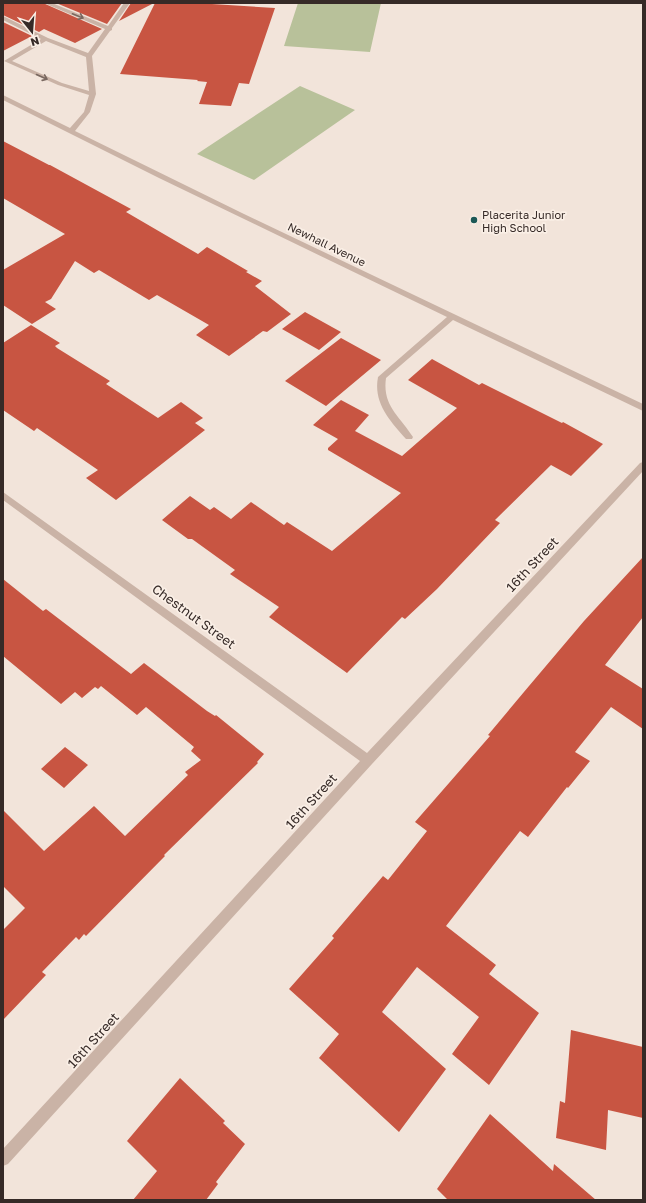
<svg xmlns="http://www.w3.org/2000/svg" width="646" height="1203" viewBox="0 0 646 1203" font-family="'Golos Text',sans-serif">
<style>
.green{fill:#b8c19a}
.building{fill:#c85542}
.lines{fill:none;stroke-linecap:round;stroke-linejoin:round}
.minor{fill:#cab3a6;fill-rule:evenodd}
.oneway{stroke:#796860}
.poi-dot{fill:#1c5856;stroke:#faefe6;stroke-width:1.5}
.labels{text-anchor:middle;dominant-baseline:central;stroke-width:3.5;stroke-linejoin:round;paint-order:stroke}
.far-poi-label{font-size:11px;fill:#362a27;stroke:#faefe6;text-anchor:start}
.far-street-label{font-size:11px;fill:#362a27;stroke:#faefe6}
.street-label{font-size:13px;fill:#362a27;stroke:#faefe6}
</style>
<rect width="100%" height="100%" fill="#f2e4da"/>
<path class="green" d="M298,3H381L370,52L284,46Z
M300,86L355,110L254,180L197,154Z"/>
<path class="building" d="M3,3H43L102,29L75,43L44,29L39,32L3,15Z
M56,3H122L107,24Z
M131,3H154L119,21Z
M155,3H196L275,8L249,84L239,83L231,106L199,104L207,82L197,81L198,80L120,74Z
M3,22L32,36L3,51Z
M3,141L49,165H50L131,209L126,212L198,254L207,247L248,271L246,272L262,281L255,286L291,314L267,332L263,331L229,356L196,335L209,325L157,295L149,300L99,270L94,273L75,261L51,299L45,302L56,309L32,324L3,305V270L65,234L3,198Z
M305,312L341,332L319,350L282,329Z
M31,325L60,343L55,346L57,348L110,381L106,384L158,418L181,402L203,418L195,423L205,430L116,500L86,478L98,470L37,428L34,431L3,410V343Z
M341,338L381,360L326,406L285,381Z
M432,359L479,385L482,383L562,423L563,422L603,444L571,476L551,465L495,520L500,523L437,589L405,619L402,617L347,673L269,617L279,607L230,574L235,570L192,539H188L162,520L190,496L210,510L214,507L231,519L251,502L284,525L287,522L332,551L401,493L328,450V448L338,439L313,425L341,400L369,415L355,431L402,456L457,408L408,380Z
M643,557V617L605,665L643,689V729L611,707L575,752L590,761L568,788L567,787L528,837L520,831L446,926L496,965L489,974L539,1013L489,1085L452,1054L479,1017L417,967L382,1012L446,1069L399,1132L319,1058L339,1034L289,989L334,938L332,936L383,876L388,880L427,831L415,822L490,736L488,735L529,686L584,621Z
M3,579L43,611L46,609L131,674L144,663L207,711L215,716L216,715L264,754L257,762L258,763L164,855L165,856L86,936L84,934L79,940L76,937L42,972L46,975L3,1020V930L25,908L3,886V810L44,851L94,806L125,836L188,775L185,772L201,760L191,751L194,747L146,707L137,715L101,686L98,689L95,687L82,698L75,692L61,704L3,656Z
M65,747L88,765L64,788L41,769Z
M571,1030L643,1047V1118L608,1110L606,1150L556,1138L560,1101L565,1103Z
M180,1078L225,1121L223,1123L245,1144L216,1182L218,1184L206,1200H133L157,1171L127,1141Z
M490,1114L553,1171L554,1164L596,1200H448L437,1189Z"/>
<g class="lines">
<path class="minor" d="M44,3H52L108,26L124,3H130L112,28V30L110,31L92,56L96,94L90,112L75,131L244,214L643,404V411L453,320L386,378C382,406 400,416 413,437L412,439H406C390,421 373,403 378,377L447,317L159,178L3,100V95L5,96L70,128L84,112L89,95L58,85L4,61L41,39L3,20V16L48,38L88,53L105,29ZM46,41L86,57L89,91L62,83L12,61Z
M643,462V471L372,764L8,1164L3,1166V1149L360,761L3,500V492L367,753L640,463Z"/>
</g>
<defs><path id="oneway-shaft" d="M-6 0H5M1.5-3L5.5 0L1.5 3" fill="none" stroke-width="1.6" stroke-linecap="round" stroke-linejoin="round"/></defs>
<g class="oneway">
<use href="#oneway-shaft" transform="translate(78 16) rotate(22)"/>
<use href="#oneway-shaft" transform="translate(42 77) rotate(24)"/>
</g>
<circle class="poi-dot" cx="474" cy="220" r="4"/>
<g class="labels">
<g class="far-poi-label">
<text x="482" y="214">Placerita Junior<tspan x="482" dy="13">High School</tspan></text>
</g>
<g class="far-street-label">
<text transform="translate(327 244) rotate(26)">Newhall Avenue</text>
</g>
<g class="street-label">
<text transform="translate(532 564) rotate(-47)">16th Street</text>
<text transform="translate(194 616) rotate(36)">Chestnut Street</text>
<text transform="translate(311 801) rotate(-48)">16th Street</text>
<text transform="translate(93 1040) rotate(-48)">16th Street</text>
</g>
</g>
<rect width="646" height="1203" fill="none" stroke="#362a27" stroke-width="8"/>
<g transform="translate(32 32) rotate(163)" stroke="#faefe6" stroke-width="3" paint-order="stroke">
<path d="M0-3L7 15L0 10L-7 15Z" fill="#362a27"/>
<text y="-6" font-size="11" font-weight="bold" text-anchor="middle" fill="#362a27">N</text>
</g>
</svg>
